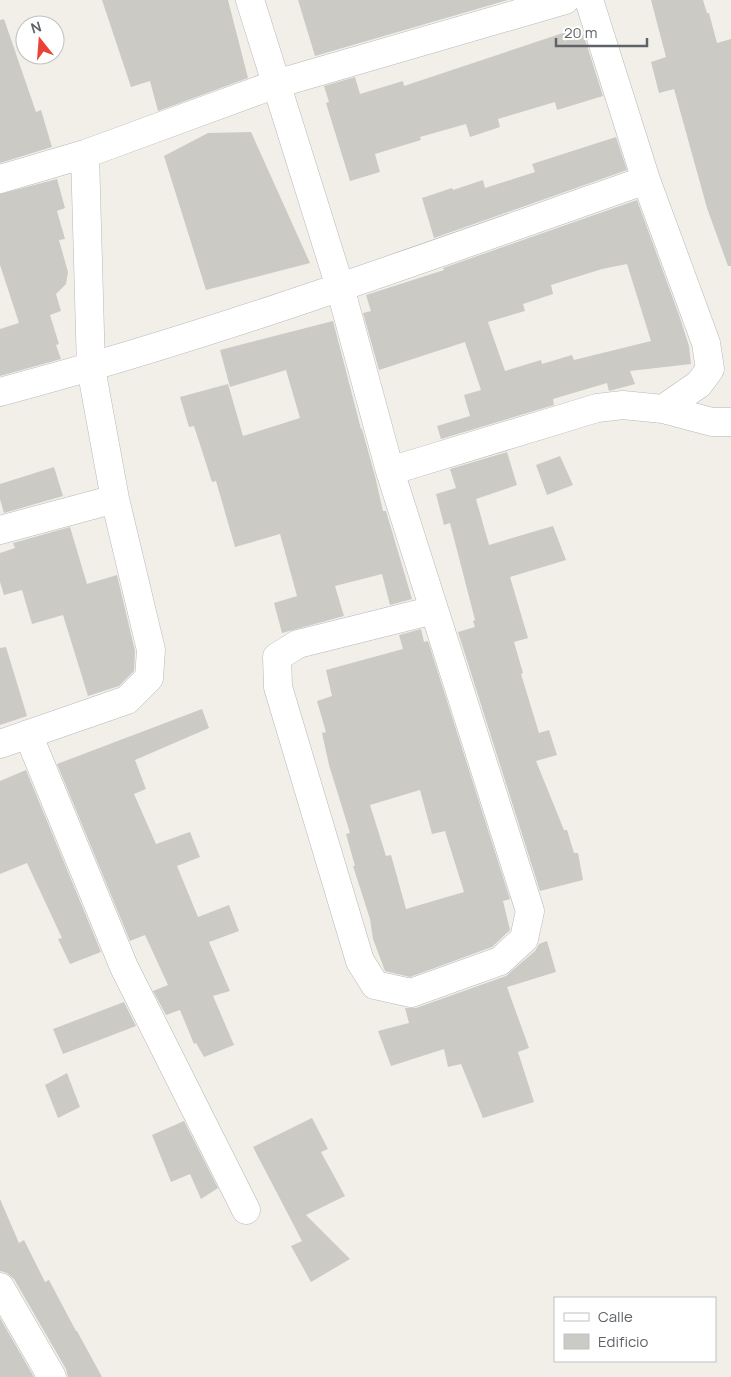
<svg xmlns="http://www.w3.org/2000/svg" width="731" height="1377" viewBox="0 0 731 1377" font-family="Manrope,sans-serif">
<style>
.building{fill:#cccac5;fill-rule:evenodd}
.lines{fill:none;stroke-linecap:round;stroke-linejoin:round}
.minor-casing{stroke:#b5b8bc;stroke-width:29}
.minor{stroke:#fff;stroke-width:28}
</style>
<rect width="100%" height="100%" fill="#f1efe8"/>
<path class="building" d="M102,0H228L248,78L158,111L150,81L131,87Z
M298,0H508L315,56Z
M651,0H703L707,13H709L717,43L731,39V266H728L707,208L674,89L659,93L651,62L666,57Z
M4,19L36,112L41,110L52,147L0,163V20Z
M581,27L603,96L557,110L555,102L498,119L500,127L470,137L466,124L420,137L421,140L375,154L380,172L350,181L326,103L329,102L324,86L355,77L360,94L403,81L404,86Z
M251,132L310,263L206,290L164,156L208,133Z
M616,137L627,170L434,238L422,198L452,188L453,190L483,180L485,188L535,172L532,164Z
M57,179L65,208L57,211L65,239L59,240L68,272L66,284L56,294L61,311L50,315L59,344L56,345L61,359L0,376V329L19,323L0,265V194Z
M637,200L679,315L689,346L691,364L630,371L635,384L609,391L607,383L553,399L554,405L441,439L437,426L470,416L464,395L481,390L465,342L379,370L363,313L371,311L366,295L444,270L443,268ZM627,264L651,341L574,360L572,355L542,364L541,360L505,371L488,322L525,311L523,304L553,294L551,285L602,269Z
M333,321L361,429H362L375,476L383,511H386L412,599L390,605L382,574L335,586L344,616L282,633L274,603L297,596L280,534L235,547L216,481L212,482L194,426L189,427L180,397L228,384L243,436L300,418L286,370L230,387L220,350Z
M507,452L517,485L476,499L489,545L553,526L566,560L510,577L528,638L514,642L523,673L521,674L539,733L549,730L557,755L536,761L564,830H567L574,853H578L583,880L540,891L458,632L475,627L473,621L475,620L450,523L444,525L436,494L456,488L450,469Z
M560,456L573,485L547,495L536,465Z
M54,467L63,496L4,513L0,499V484Z
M70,527L87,584L117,575L135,651L134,671L119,686L88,696L63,615L32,624L22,590L4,595L0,582V553L15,548L13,543Z
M421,629L424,642L428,641L510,899L503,901L510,930L492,947L410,977L385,971L373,939L370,919L353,866H355L346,834L350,833L329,765L322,733L326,732L317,701L332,696L326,670L403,649L399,635ZM420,790L432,834L445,831L464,892L406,909L391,855L386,856L370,805Z
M6,647L27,716L0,725V648Z
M202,709L209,728L135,760L146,789L134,794L156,844L190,832L200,857L177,866L198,917L229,905L239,931L209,942L230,991L213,996L234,1045L204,1057L196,1043L194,1044L180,1010L166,1015L153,991L168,985L145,935L130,941L57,764Z
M26,770L101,952L70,964L58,939L62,938L27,863L0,874V781Z
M547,941L556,972L507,987L529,1048L518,1052L534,1102L483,1118L461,1064L448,1067L444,1049L391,1066L378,1031L409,1023L405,1008H416L506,976L535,951L539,944Z
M124,1002L136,1026L63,1054L53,1029Z
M67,1073L80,1107L58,1118L45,1085Z
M312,1118L328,1149L321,1152L345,1196L306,1215L350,1259L311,1282L291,1246L302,1241L253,1147Z
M184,1121L218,1188L201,1199L190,1174L171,1182L152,1135Z
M0,1199L19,1243L24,1240L45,1282L49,1280L76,1331H77L102,1377H68L66,1369L14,1279L7,1273L0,1271Z
M0,1318L34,1377H0Z"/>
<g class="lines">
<defs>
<path id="minor" d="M250,0L340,287L390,471L530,911L524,939L500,961L411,993L375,985L360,961L278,687L277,657L298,644L434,610
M0,179L85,154L276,84L565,0
M0,392C219,334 432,255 646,180
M663,409L712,422H731
M390,471L597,408L623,405L663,409L699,384L710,369L706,343L646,180L589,0
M0,530L115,499
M28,734L124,967L246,1210
M0,744L127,700L149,678L151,650L115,499L91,368L85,154
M0,1287L52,1377"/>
</defs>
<use href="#minor" class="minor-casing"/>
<use href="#minor" class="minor"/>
</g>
<rect x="554" y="1297" width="162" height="65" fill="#ffffff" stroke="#bfc1c3"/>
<rect x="564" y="1313" width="25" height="8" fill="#ffffff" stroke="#bfc1c3"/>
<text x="598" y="1322" font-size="15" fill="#5f6368">Calle</text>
<rect x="564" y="1334" width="25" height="15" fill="#cccac5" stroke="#bfc1c3"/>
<text x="598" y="1347" font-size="15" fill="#5f6368">Edificio</text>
<g transform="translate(40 40) rotate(343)"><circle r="24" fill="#ffffff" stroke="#bfc1c3"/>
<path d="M0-4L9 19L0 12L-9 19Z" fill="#ea4335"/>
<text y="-8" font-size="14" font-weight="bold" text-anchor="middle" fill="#5f6368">N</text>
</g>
<path d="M556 38v8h91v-8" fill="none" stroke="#5f6368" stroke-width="2.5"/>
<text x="564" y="38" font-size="15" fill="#5f6368" stroke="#ffffff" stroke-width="4" paint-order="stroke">20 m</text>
</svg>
